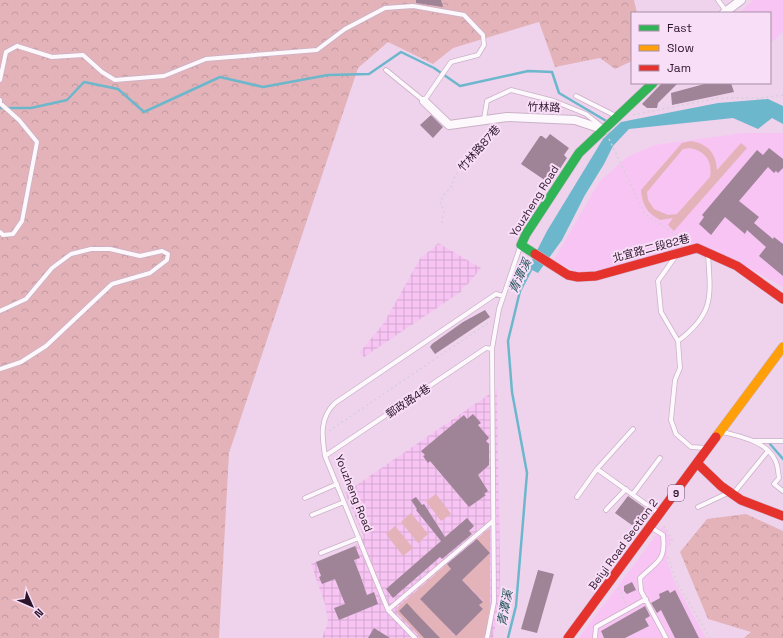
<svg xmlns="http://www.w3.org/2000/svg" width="783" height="638" viewBox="0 0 783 638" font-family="'Space Grotesk','Noto Sans TC',sans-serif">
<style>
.built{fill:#f7c4f4}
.industrial{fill:url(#industrial-grid)}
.grass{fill:#e3b3b9;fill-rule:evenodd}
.forest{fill:url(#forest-crowns)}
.water{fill:#6cb7cb}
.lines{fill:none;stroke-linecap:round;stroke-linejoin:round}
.stream{stroke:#6cb7cb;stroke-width:2.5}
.building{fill:#9f8498}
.lane-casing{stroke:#cab1c8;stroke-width:5.5}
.street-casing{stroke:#cab1c8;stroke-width:10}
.fast-casing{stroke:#cab1c8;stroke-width:10}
.slow-casing{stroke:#cab1c8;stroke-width:10}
.jam-casing{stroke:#cab1c8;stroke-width:10}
.path{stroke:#d8cfd7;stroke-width:1.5;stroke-dasharray:2 3;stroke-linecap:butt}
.lane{stroke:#fdf8fc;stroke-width:4}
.street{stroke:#fdf8fc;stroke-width:8}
.fast{stroke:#30b455;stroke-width:9}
.slow{stroke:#ff9f0a;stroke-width:9}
.jam{stroke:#e5322d;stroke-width:9}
.labels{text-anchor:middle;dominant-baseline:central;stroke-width:4;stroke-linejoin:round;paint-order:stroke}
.shield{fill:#f8def6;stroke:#6a5269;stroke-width:1}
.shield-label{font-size:10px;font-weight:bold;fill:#2d162c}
.street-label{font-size:11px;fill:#2d162c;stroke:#f8def6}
.water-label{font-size:12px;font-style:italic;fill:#24555d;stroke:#f8def6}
</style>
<defs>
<pattern id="industrial-grid" width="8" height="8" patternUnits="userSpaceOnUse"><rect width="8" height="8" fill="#f7c4f4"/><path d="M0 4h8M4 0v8" fill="none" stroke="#d4a8d1"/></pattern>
<pattern id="forest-crowns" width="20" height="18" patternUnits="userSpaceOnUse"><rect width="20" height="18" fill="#e3b3b9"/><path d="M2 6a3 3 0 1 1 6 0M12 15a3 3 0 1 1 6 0" fill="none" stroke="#c3999f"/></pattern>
</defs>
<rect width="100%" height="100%" fill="#efd3ed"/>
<path class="built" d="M754,0H783V32L770,44V13H739Z
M743,133H783V287L760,274L695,243L596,272L578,273L554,260L599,182L627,157L655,145Z
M663,526L671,539L667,550V561L675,583L706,638H579Z"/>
<path class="industrial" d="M438,243L481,268L469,283L461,289L462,291L364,357L361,353L357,356L384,323L421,257L434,248Z
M497,389L500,572L499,609L493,638H322L328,622L325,604L311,564L355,546L364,537L345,493Z"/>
<path class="grass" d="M691,141C708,144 716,153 717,170L741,143L747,148L674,231L668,225L673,218L660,220C647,213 642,205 641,190L682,143ZM689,148C705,150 713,162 710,177L677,214L668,215L654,209L648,200L647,192L683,149Z
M436,494L451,514L441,521L426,501Z
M411,513L428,534L418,543L401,522Z
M395,526L413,548L403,556L386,534Z
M490,528V607L485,638H421L397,613L398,607L447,564L452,569L420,599L430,609L453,618L446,626L455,636L483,609L479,605L483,601L462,580L477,539Z"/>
<path class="forest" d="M0,0H634L637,13H632V61L615,69L600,58L555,67L539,22L453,48L433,64L388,42L358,68L229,453L219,638H0Z
M746,514L783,531V638H744L751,632L708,619L680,552L707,519Z"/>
<path class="water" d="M768,99L783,106V124L772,118L758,129L733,118L629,129L613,146L604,164L585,195L562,240L538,273L528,268L547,231L603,139L621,122L718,103Z"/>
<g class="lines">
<path class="stream" d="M0,108H31L67,100L84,82L118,89L144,112L220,77L263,87L328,75L369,74L401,52L434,68L460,86L528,71L552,72L559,93L608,122
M770,444L783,459
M508,638L516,606L527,473L512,392L508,341L520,291L532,268"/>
</g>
<path class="building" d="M416,0H441L443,7L416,3Z
M662,83H678L658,103L657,108H647L642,104Z
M708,83H731L734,92L672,105L671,93Z
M431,115L443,127L433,138L420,125Z
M550,134L569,148L564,155L567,158L554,178L550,175L546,181L521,164L540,136H542L546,139Z
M769,148L783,159V168L778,173L776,171L774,173L768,167L739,201L759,217L754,223L773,239L774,237L783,244V276L759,256L766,247L747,230L745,234L725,217L711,235L699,224L704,217L702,215L757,150L763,155Z
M485,310L490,317L435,354L430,347L432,344L463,322Z
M473,414L481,423L478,425L489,438L486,441L489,444V465L478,475L488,491L484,494L486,495L469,507L430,461L428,463L423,456L425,455L421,451L464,415L467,419Z
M628,496L649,511L636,528L615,513Z
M416,497L422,505L424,504L445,537L467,518L474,526L469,531L472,534L442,559L440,557L393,598L386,589L441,541L416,510L417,509L411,500Z
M477,539L490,553L462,580L483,602L479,605L483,609L456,636L420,599L451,569L447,564Z
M355,546L360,558L354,560L360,575L367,595L374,592L378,604L339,620L334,608L345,604L335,579L322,584L319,577L321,576L316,562Z
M538,570L554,574L537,633L521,629Z
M632,582L636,590L627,594L624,591V586Z
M668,590L670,593L675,590L699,638H675L661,610L657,613L651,603L660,598L659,594Z
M407,603L415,612L440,638H424L399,611Z
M645,606L650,616L645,619L649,626L625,638H604L601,631Z
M374,628L390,638H368Z"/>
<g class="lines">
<defs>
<path id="lane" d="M718,0L726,11
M0,80L6,52L17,46L52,57L83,55L102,72L115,80L164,76L206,59L317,50L345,29L385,8L413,6L464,15L483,35L484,45L478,55L451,62L424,101L386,70
M576,96L616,116
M0,100V103L19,120L37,142L22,221L13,234L3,235L0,232
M484,119L487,101L511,90L554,101L586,114L601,126
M675,257L658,281L661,312L678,341
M0,311L26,299L52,268L71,254L91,249H110L140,256L162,251L168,254L167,260L150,273L112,284L46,346L21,362L0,369
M633,429L597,469L657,512
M723,432C741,437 766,441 775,460C778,465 778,472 779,478L774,484L783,491
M755,441H783
M706,448L691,447L676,434L671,420L675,380L680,368L678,341C714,314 711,297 708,255
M325,456L486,348L492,349
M633,494L660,458
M733,494L768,451
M577,497L597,469
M305,498L337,484
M698,507L728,493
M606,510L626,489
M312,515L344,502
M652,528L663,535C666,562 657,561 640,578L641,591L666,638
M321,553L359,538
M388,610L493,521
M415,638L388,610L325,456C322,437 319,418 335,403L496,294L503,296
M487,638L494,602L492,349L499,309L520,247
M595,638L596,627L646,599"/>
<path id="street" d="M724,13L741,0
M424,101L449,125L507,117L575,120L605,130"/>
<path id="fast" d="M535,254L521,245L526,234L579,153L653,83"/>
<path id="slow" d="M716,437L783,347"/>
<path id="jam" d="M535,254L568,275L578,277L596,276L697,248L737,266L783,299
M697,463L721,486L741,500L783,516
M568,638L716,437"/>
</defs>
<use href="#lane" class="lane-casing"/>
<use href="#street" class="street-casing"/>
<use href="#fast" class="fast-casing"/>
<use href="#slow" class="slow-casing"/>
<use href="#jam" class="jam-casing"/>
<path class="path" d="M633,115L718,98H762L783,95
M609,139L645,214L685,241
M442,223L444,211L440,202L444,195L452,186L454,178L459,170L471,160L499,126
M329,431L491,321
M664,526L672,539L670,545
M668,557L677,583L710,638
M618,588L626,604"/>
<use href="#lane" class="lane"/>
<use href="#street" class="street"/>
<use href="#fast" class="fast"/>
<use href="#slow" class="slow"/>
<use href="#jam" class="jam"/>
</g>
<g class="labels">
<rect class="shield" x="668" y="485" width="16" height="16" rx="3"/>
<g class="shield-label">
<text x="676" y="493">9</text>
</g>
<g class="street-label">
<text transform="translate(544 107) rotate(2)">竹林路</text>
<text transform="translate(479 148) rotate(-49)">竹林路87巷</text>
<text transform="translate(534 201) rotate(-58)">Youzheng Road</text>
<text transform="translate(651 248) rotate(-15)">北宜路二段82巷</text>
<text transform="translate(408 401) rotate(-34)">郵政路4巷</text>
<text transform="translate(354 493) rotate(68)">Youzheng Road</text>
<text transform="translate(623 544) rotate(-54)">Beiyi Road Section 2</text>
</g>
<g class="water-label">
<text transform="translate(520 276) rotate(-65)">青潭溪</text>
<text transform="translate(505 608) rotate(-79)">青潭溪</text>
</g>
</g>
<rect x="631" y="12" width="140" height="72" fill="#f8def6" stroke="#a78ea5"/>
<rect x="639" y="25" width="20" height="6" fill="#30b455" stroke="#a78ea5"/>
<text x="667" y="32" font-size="12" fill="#2d162c">Fast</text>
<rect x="639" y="45" width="20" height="6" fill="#ff9f0a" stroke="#a78ea5"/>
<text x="667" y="52" font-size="12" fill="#2d162c">Slow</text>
<rect x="639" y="65" width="20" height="6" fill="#e5322d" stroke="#a78ea5"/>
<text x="667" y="72" font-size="12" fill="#2d162c">Jam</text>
<g transform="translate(32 606) rotate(135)" stroke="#f8def6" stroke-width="3" paint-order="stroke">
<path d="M0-3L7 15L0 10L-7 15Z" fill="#2d162c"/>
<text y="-6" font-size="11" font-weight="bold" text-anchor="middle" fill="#2d162c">N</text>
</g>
</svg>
